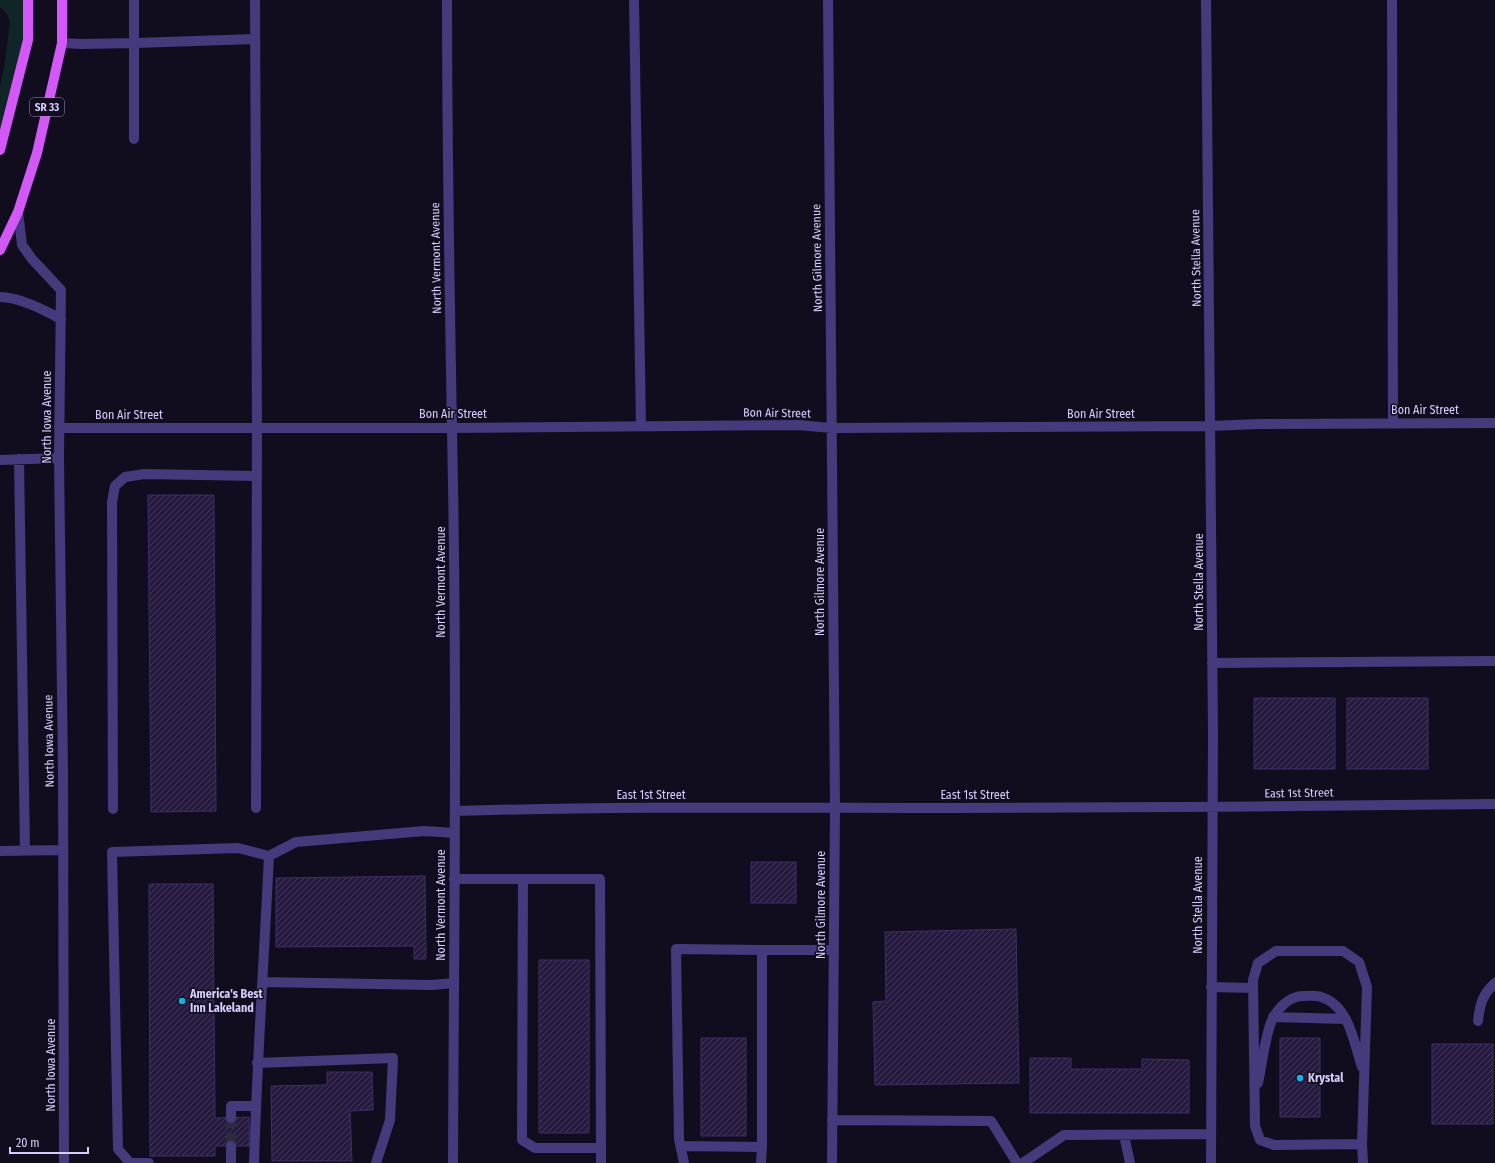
<svg xmlns="http://www.w3.org/2000/svg" width="1495" height="1163" viewBox="0 0 1495 1163" font-family="'Fira Sans Condensed',sans-serif">
<style>
.park{fill:#102527}
.building{fill:url(#building-hatch);stroke:#412d69}
.lines{fill:none;stroke-linecap:round;stroke-linejoin:round}
.minor-tunnel{stroke:#302a3f;stroke-width:10;stroke-dasharray:10 5;stroke-linecap:butt}
.minor{stroke:#453a7b;stroke-width:10}
.major{stroke:#d258f8;stroke-width:10}
.poi-dot{fill:#0ab5ea;stroke:#120d1e;stroke-width:1.5}
.labels{text-anchor:middle;dominant-baseline:central;stroke-width:3;stroke-linejoin:round;paint-order:stroke}
.shield{fill:#120d1e;stroke:#9d93ba;stroke-width:1}
.shield-label{font-size:11px;font-weight:bold;fill:#d8ccfd}
.street-label{font-size:12px;fill:#d8ccfd;stroke:#120d1e}
.poi-label{font-size:12px;font-weight:bold;fill:#d8ccfd;stroke:#120d1e;text-anchor:start}
</style>
<defs>
<pattern id="building-hatch" width="6" height="6" patternUnits="userSpaceOnUse"><rect width="6" height="6" fill="#261a3e"/><path d="M-1 1l2-2M0 6l6-6M5 7l2-2" fill="none" stroke="#453a5b"/></pattern>
</defs>
<rect width="100%" height="100%" fill="#120d1e"/>
<path class="park" d="M0,0H33V39L13,121L0,157V85L4,68L10,22L7,14L0,7Z"/>
<path class="building" d="M148,495H214L216,811L151,812Z
M1254,698H1335V769H1254Z
M1347,698H1428V769H1347Z
M751,862H796V903H751Z
M425,876L426,959H414V946L276,947V878Z
M149,884H213L215,1118L249,1117V1146H215V1156H150Z
M1016,929L1019,1083L875,1085L873,1002L886,1001L885,932Z
M539,960H589V1133H539Z
M701,1038H746V1136H701Z
M1280,1038H1320V1117H1280Z
M1432,1044H1493V1124H1432Z
M1030,1058H1071V1069H1142V1059L1189,1060V1113H1030Z
M327,1072H372L373,1110L350,1111L352,1161H272L271,1086L327,1085Z"/>
<g class="lines">
<path class="minor-tunnel" d="M231,1118V1146"/>
<path class="minor" d="M255,0L257,428L256,808
M447,0C447,162 450,323 453,485C457,711 454,937 453,1163
M634,0L641,426
M828,0L835,808L832,1163
M1206,0L1213,734L1211,1163
M1392,0L1393,423
M62,43L81,44L135,43L255,39
M134,139V0
M18,212L22,245L32,259L61,290L59,458L63,772L64,1163
M0,297C19,297 44,310 61,319
M59,428H451L798,425L832,428L1210,426L1259,424L1495,423
M19,459L25,851
M0,460L59,458
M1212,663L1495,661
M113,809L112,502L115,486L125,477L145,474L257,476
M455,811C622,806 789,808 957,808C1136,808 1316,806 1495,804
M0,851L63,850
M454,879H523
M762,950H834
M263,982L432,985L454,983
M1211,987L1253,988
M1273,1017L1346,1019
M1478,1021C1480,1004 1482,995 1495,983
M257,1063L393,1058L390,1120L376,1163
M1258,1083C1262,1066 1265,1033 1273,1018C1279,1007 1290,996 1303,996C1309,996 1316,995 1321,997C1349,1005 1354,1043 1362,1067
M231,1118V1106H256
M832,1120L991,1121L1017,1163
M1124,1135L1130,1163
M1362,1144L1274,1145L1260,1140L1255,1126L1253,980L1258,963L1276,951H1343L1359,962L1367,987L1362,1144L1363,1163
M231,1146V1163
M681,1146L762,1147
M601,1148H535L522,1140L523,879H600L601,1148V1163
M149,1163H130L118,1149L112,852L238,848L269,856L296,842L424,831L455,833
M254,1163C257,1061 264,959 269,856
M684,1163L679,1139L676,949L762,950V1147L761,1163
M1023,1163L1064,1135L1211,1134"/>
<path class="major" d="M0,150L28,40V0
M0,250L18,212L37,153L62,43V0"/>
</g>
<g class="poi-dot">
<circle cx="182" cy="1001" r="4"/>
<circle cx="1300" cy="1078" r="4"/>
</g>
<g class="labels">
<rect class="shield" x="30" y="98" width="34" height="18" rx="3"/>
<g class="shield-label">
<text x="47" y="107">SR 33</text>
</g>
<g class="street-label">
<text transform="translate(436 258) rotate(-91)">North Vermont Avenue</text>
<text transform="translate(817 258) rotate(-91)">North Gilmore Avenue</text>
<text transform="translate(1196 258) rotate(-91)">North Stella Avenue</text>
<text x="1425" y="410">Bon Air Street</text>
<text transform="translate(777 413) rotate(1)">Bon Air Street</text>
<text x="453" y="414">Bon Air Street</text>
<text x="1101" y="414">Bon Air Street</text>
<text x="129" y="415">Bon Air Street</text>
<text transform="translate(47 417) rotate(-90)">North Iowa Avenue</text>
<text transform="translate(441 582) rotate(-90)">North Vermont Avenue</text>
<text transform="translate(820 582) rotate(-90)">North Gilmore Avenue</text>
<text transform="translate(1199 582) rotate(-90)">North Stella Avenue</text>
<text transform="translate(49 741) rotate(-91)">North Iowa Avenue</text>
<text transform="translate(1299 793) rotate(-1)">East 1st Street</text>
<text x="651" y="795">East 1st Street</text>
<text x="975" y="795">East 1st Street</text>
<text transform="translate(441 905) rotate(-90)">North Vermont Avenue</text>
<text transform="translate(821 905) rotate(-90)">North Gilmore Avenue</text>
<text transform="translate(1198 905) rotate(-90)">North Stella Avenue</text>
<text transform="translate(51 1065) rotate(-90)">North Iowa Avenue</text>
</g>
<g class="poi-label">
<text x="190" y="994">America's Best<tspan x="190" dy="14">Inn Lakeland</tspan></text>
<text x="1308" y="1078">Krystal</text>
</g>
</g>
<path d="M10 1147v6h78v-6" fill="none" stroke="#d8ccfd" stroke-width="2"/>
<text x="16" y="1147" font-size="12" fill="#d8ccfd" stroke="#120d1e" stroke-width="3" paint-order="stroke">20 m</text>
</svg>
